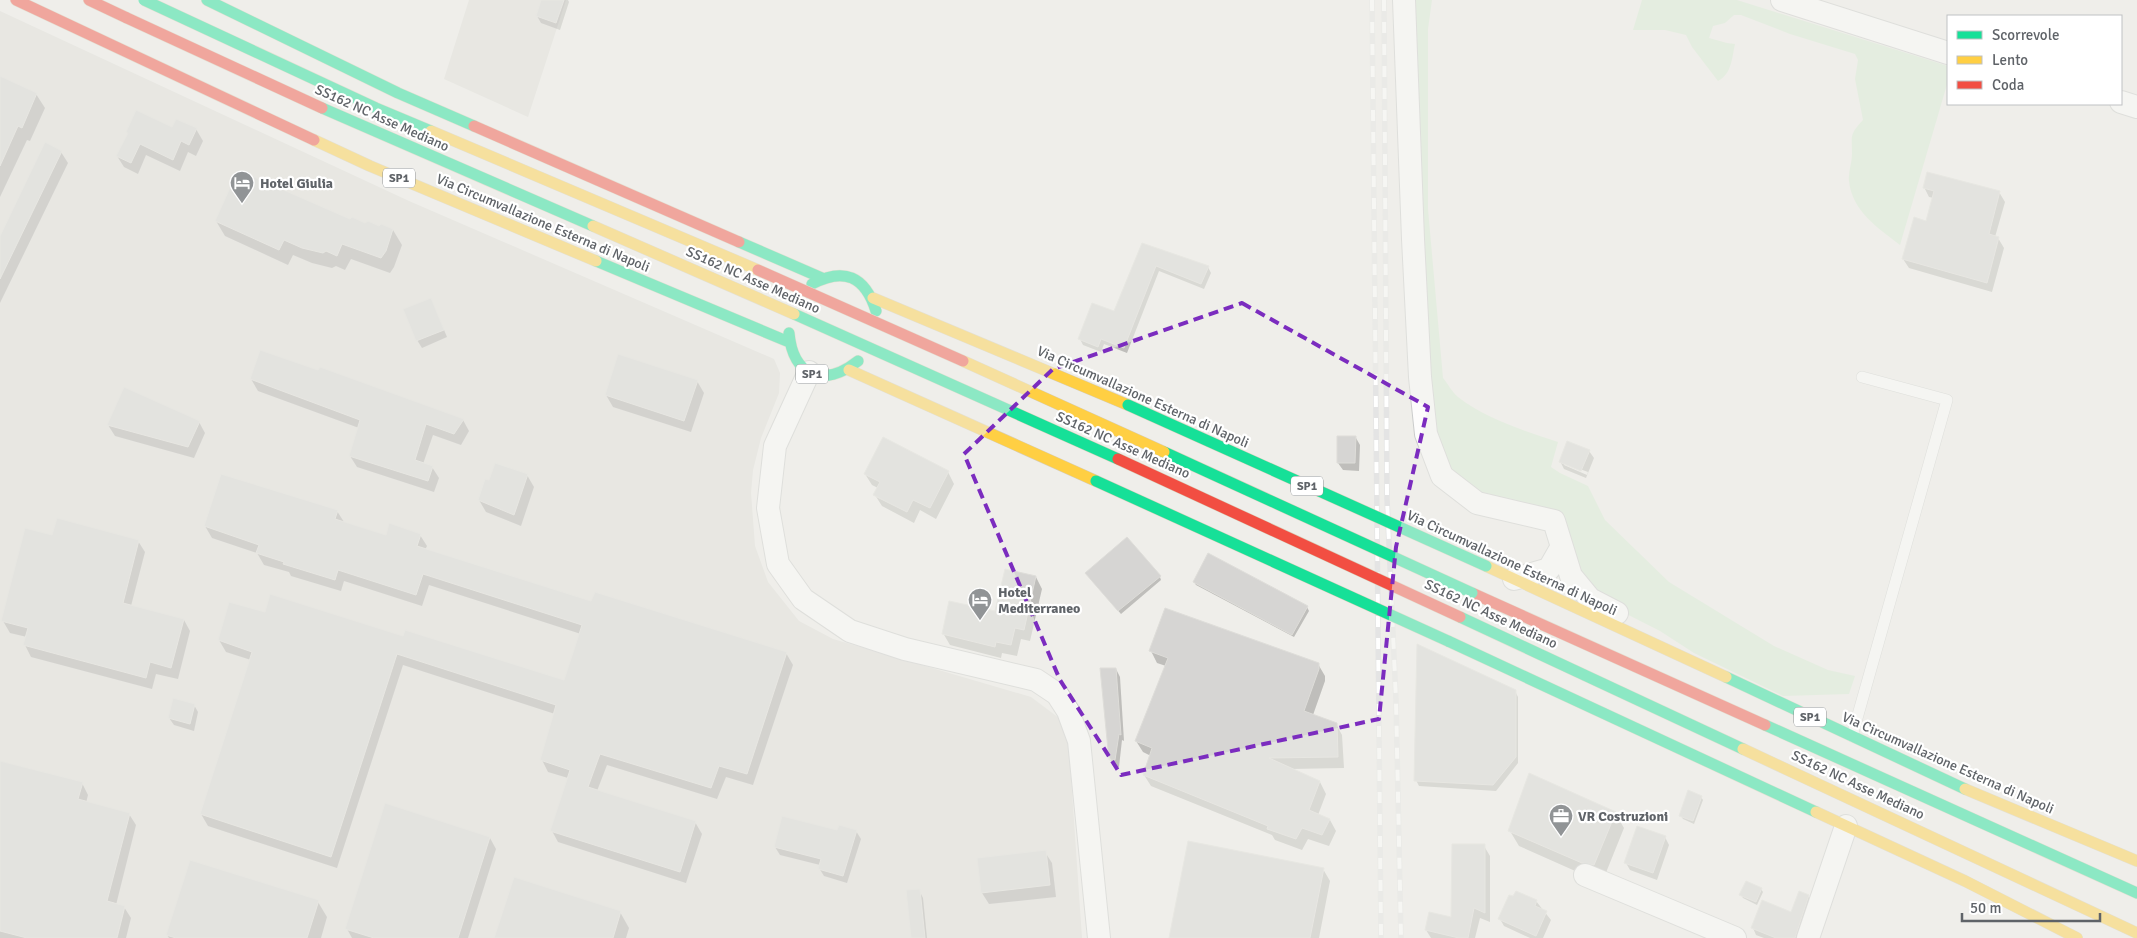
<svg xmlns="http://www.w3.org/2000/svg" width="2137" height="938" viewBox="0 0 2137 938" font-family="Signika,sans-serif">
<style>
.industrial{fill:#dfddda}
.green{fill:#d8ebd6}
.shadow{fill:#0003;fill-rule:evenodd}
.building{fill:#d6d5d3;stroke:#deddd9}
.lines{fill:none;stroke-linecap:round;stroke-linejoin:round}
.lane-casing{stroke:#cbcccc;stroke-width:12}
.street-casing{stroke:#cbcccc;stroke-width:24}
.fast-casing{stroke:#d7ceb8;stroke-width:12}
.slow-casing{stroke:#d7ceb8;stroke-width:12}
.jam-casing{stroke:#d7ceb8;stroke-width:12}
.lane{stroke:#fdfcfc;stroke-width:11}
.street{stroke:#fdfcfc;stroke-width:22}
.fast{stroke:#16e098;stroke-width:11}
.slow{stroke:#ffcf43;stroke-width:11}
.jam{stroke:#f24e42;stroke-width:11}
.rail-casing{stroke:#e4e4e4;stroke-width:5.5}
.rail{stroke:#fff;stroke-width:4;stroke-dasharray:11;stroke-linecap:butt}
.fast-bridge-casing{stroke:#d7ceb8;stroke-width:12;stroke-linecap:butt}
.slow-bridge-casing{stroke:#d7ceb8;stroke-width:12;stroke-linecap:butt}
.jam-bridge-casing{stroke:#d7ceb8;stroke-width:12;stroke-linecap:butt}
.fast-bridge{stroke:#16e098;stroke-width:11}
.slow-bridge{stroke:#ffcf43;stroke-width:11}
.jam-bridge{stroke:#f24e42;stroke-width:11}
.marked{fill:none;stroke:#7b2cbf;stroke-width:4;stroke-dasharray:10 6;stroke-linejoin:round}
.labels{text-anchor:middle;dominant-baseline:central;stroke-width:4.5;stroke-linejoin:round;paint-order:stroke}
.shield{fill:#fff;stroke:#8f9295;stroke-width:1}
.shield-label{font-size:12px;font-weight:bold;fill:#5f6368}
.street-label{font-size:14px;fill:#5f6368;stroke:#fff}
.poi-label{font-size:14px;font-weight:bold;fill:#5f6368;stroke:#fff;text-anchor:start}
</style>
<rect width="100%" height="100%" fill="#efeeea"/>
<path class="industrial" d="M469,0H566L528,117L444,79Z
M0,11L409,201L774,359L780,373L779,393L761,438L753,470L751,493L755,546L768,582L799,621L833,639L1031,697L1059,718L1069,748L1082,938H0Z"/>
<path class="green" d="M1407,0H1432L1428,29V209L1443,378C1448,384 1452,392 1458,397C1486,419 1525,431 1558,442L1551,467L1560,473L1588,486L1605,520L1669,582L1774,646L1828,670L1855,676L1849,694L1783,696L1694,653L1660,631L1599,600L1587,591L1567,534L1491,501L1456,482L1434,438Z
M1642,0H1737L1948,66V81L1900,245C1878,228 1852,211 1849,181C1848,172 1852,163 1852,154C1852,135 1849,135 1863,120L1855,79L1858,60L1855,54L1790,34L1741,15H1734L1725,23L1713,26L1709,38L1727,43L1735,44C1732,57 1732,74 1718,81L1692,47L1686,35L1665,30H1633Z"/>
<path class="shadow" d="M542,0H568L569,2L560,30L541,23L537,16Z
M0,77L36,94L45,108L30,141L27,140L0,197Z
M173,128L196,129L203,141L196,156L188,152L180,171L146,155L138,174L124,167L117,156L128,134L127,132Z
M61,152L68,163L0,303V239Z
M1924,187L1999,192L2005,202L1995,237L1998,238L2004,248L1992,292L1909,268L1903,259L1927,222L1934,198L1929,197Z
M216,221L365,224L393,230L402,245L394,267L390,273L351,259L345,270L336,266L332,268L312,263L293,255L288,265L225,236Z
M1143,245L1208,267L1211,273L1204,289L1159,271L1127,353L1104,344L1101,352L1083,345L1080,339L1114,313Z
M431,299L447,337L422,348L417,340Z
M251,379L463,420L469,431L461,445L433,435L423,464L432,467L439,478L434,492L357,467L350,456L359,428L258,391Z
M697,381L704,393L691,432L613,407L606,395Z
M199,422L205,433L194,458L115,436L108,425Z
M1356,438L1360,445L1359,471L1343,470L1338,463Z
M1589,451L1594,458L1586,478L1564,469L1560,461ZM1564,463L1588,472L1587,475L1564,465Z
M948,472L954,484L936,519L920,510L914,523L882,506L875,495L878,488L872,485L865,474Z
M527,475L534,487L521,526L486,512L479,500Z
M337,511L344,522L387,536L420,535L427,546L425,550L592,603L786,653L793,665L753,785L726,777L717,799L607,765L597,791L695,822L702,834L686,883L558,842L552,831L568,778L548,772L542,760L555,714L403,665L337,868L208,826L201,814L251,660L226,652L219,640L266,613L565,682L581,634L429,585L422,606L344,581L341,591L291,576L289,572L264,565L257,553L212,538L205,526Z
M53,537L138,541L145,552L131,606L184,620L190,631L178,679L156,674L152,689L31,657L25,645L27,637L10,633L3,621Z
M1036,577L1042,589L1030,641L1021,639L1017,656L1002,653L1001,658L950,645L943,633L996,612Z
M1089,577H1160L1161,580L1121,614Z
M1194,582L1307,607L1309,611L1294,637L1196,585Z
M1151,651L1318,664L1325,676V681L1313,715L1336,724L1342,735L1344,768L1290,769L1320,782L1326,794L1318,815L1330,820L1336,831L1329,846L1308,839L1302,850L1275,840L1272,835L1151,786L1144,775L1151,756L1143,752L1136,741L1166,666L1157,663Z
M1116,669L1120,677L1124,741L1122,740L1119,767H1115L1110,760Z
M1515,691L1518,697V763L1496,791L1419,786L1416,780Z
M194,705L198,712L194,731L174,725L169,718Z
M0,761L82,783L88,795L86,803L129,814L136,825L116,905L124,907L131,918L126,938H0Z
M1701,797L1703,800L1694,824L1683,819L1681,816Z
M1615,813L1624,828L1603,880L1591,878L1519,846L1510,831Z
M838,831H856L861,839L847,883L824,876L819,868L820,865L780,855L775,847Z
M1665,837L1669,845L1657,880L1630,870L1626,863Z
M490,838L496,849L468,938H352L347,929Z
M1484,846L1490,856V922L1480,918L1475,938H1431L1426,930L1453,918Z
M1045,852L1052,863L1056,897L989,904L982,893Z
M1323,869L1330,881L1319,938H1170Z
M1761,889L1763,892L1757,905L1743,898L1741,895Z
M919,890L923,898L927,938H912Z
M1808,896L1812,902L1800,938H1764L1756,935L1753,928L1792,914Z
M1536,901L1551,920L1543,938H1530L1504,926L1500,919Z
M318,902L327,917L321,938H169L167,935Z
M620,912L629,928L626,938H496Z"/>
<path class="building" d="M541,0H564L556,23L536,16Z
M0,76L37,93L22,128L18,126L0,166Z
M136,110L172,127L176,119L197,128L189,145L181,141L173,160L140,144L131,163L116,156L128,133L126,132Z
M45,142L62,151L0,279V236Z
M238,170L350,219L352,217L365,223L368,221L379,226L381,224L393,229L386,251L381,258L342,244L337,256L326,251L323,253L302,248L284,240L279,250L215,221Z
M1927,172L2000,191L1989,234L1999,237L1987,283L1902,259L1914,217L1926,221L1934,191L1923,188Z
M1142,243L1209,266L1201,284L1156,266L1124,348L1101,339L1098,347L1078,339L1092,303L1114,311Z
M431,298L444,330L416,341L403,309Z
M260,350L318,370L320,367L464,419L454,434L426,424L415,460L433,466L428,481L349,456L360,420L250,379Z
M618,354L698,380L684,421L605,395Z
M124,387L200,421L188,447L107,425Z
M1337,436H1356L1355,463H1337Z
M883,437L949,471L930,508L913,500L907,512L873,495L880,482L864,474Z
M1567,441L1590,450L1581,471L1559,462Z
M495,463L528,474L514,515L478,500L485,479L489,480Z
M221,474L338,510L335,519L386,535L389,523L421,534L417,546L591,601L595,592L787,652L747,774L719,766L711,788L600,754L588,787L696,821L680,872L550,831L570,770L540,760L556,705L397,654L331,857L200,814L252,652L218,640L229,602L265,612L270,594L403,636L405,630L564,680L582,625L423,574L416,595L338,570L335,580L283,564L284,562L256,553L259,545L204,526Z
M57,518L139,540L123,603L184,619L171,668L150,662L146,678L23,645L28,628L1,621L25,528L52,535Z
M1127,537L1161,576L1118,611L1085,573Z
M1208,553L1308,606L1292,635L1193,582Z
M1005,569L1036,576L1024,630L1015,628L1011,645L996,642L995,647L942,634L949,601L995,611Z
M1165,608L1319,663V669L1304,711L1337,723L1338,757L1269,758L1320,781L1309,810L1330,819L1322,835L1302,828L1296,839L1267,829L1268,826L1143,775L1152,748L1135,741L1168,658L1149,651Z
M1417,644L1516,690V757L1493,785L1414,781Z
M1100,668H1116L1121,735L1119,734L1115,760H1109Z
M173,698L195,704L190,724L168,718Z
M0,761L83,782L78,799L130,813L107,901L125,906L117,938H27L0,931Z
M1529,773L1616,812L1594,865L1582,863L1508,831Z
M1688,790L1702,796L1693,821L1679,816Z
M385,803L490,837L458,938H374L345,929Z
M782,816L837,830L839,825L857,830L843,876L818,869L821,859L774,847Z
M1637,826L1666,836L1653,873L1624,863Z
M1188,841L1324,868L1310,938H1169Z
M1452,844H1485V913L1474,908L1468,938H1459L1425,930L1429,912L1451,917Z
M1046,850L1050,885L981,893L977,858Z
M190,860L319,900L307,938H176L166,935Z
M514,877L621,911L613,938H494Z
M1746,881L1762,888L1756,902L1739,895Z
M920,889L925,938H911L906,890Z
M1516,891L1537,900L1535,906L1547,911L1536,936L1498,919L1509,895L1513,896Z
M1799,891L1809,895L1795,938H1776L1751,928L1762,900L1791,912Z"/>
<g class="lines">
<defs>
<path id="lane" d="M1852,736L1947,400L1862,377"/>
<path id="street" d="M1404,0L1413,239L1420,377L1426,434L1442,476L1477,503L1554,521L1571,576L1590,599L1617,613
M1782,0L1948,53
M2121,102L2137,107
M809,372L775,446L768,508L778,564L803,599L850,631L905,649L1036,680L1057,694L1068,711L1079,741L1099,938
M1514,579L1549,569L1561,548
M1585,875L1735,938
M1808,938L1846,826"/>
<path id="fast" d="M207,0L398,93L474,126
M739,242L822,278
M596,261L789,342
M812,284C844,267 865,276 876,311
M789,333C793,377 824,388 858,361
M1460,617L1743,749
M1448,641L1816,812
M1726,677L1965,789
M1765,725L2137,893"/>
<path id="slow" d="M314,140L370,166L596,261
M873,298L1128,405
M849,370L1096,481
M1486,566L1726,677
M1743,749L2137,933
M1965,789L2137,861
M1816,812L1965,881L2077,938"/>
<path id="jam" d="M16,0L314,140
M89,0L127,18
M474,126L739,242
M1472,593L1765,725"/>
</defs>
<use href="#lane" class="lane-casing"/>
<use href="#street" class="street-casing"/>
<use href="#fast" class="fast-casing"/>
<use href="#slow" class="slow-casing"/>
<use href="#jam" class="jam-casing"/>
<use href="#lane" class="lane"/>
<use href="#street" class="street"/>
<use href="#fast" class="fast"/>
<use href="#slow" class="slow"/>
<use href="#jam" class="jam"/>
<defs>
<path id="rail" d="M1372,0L1381,938
M1384,0L1387,499L1396,700L1401,938"/>
</defs>
<use href="#rail" class="rail-casing"/>
<use href="#rail" class="rail"/>
<defs>
<path id="fast-bridge" d="M144,0L376,108L431,131
M322,108L593,226
M794,314L1118,459
M1128,405L1486,566
M1164,452L1472,593
M1096,481L1448,641"/>
<path id="slow-bridge" d="M431,131L758,270
M593,226L794,314
M963,361L1164,452"/>
<path id="jam-bridge" d="M127,18L322,108
M758,270L963,361
M1118,459L1460,617"/>
</defs>
<use href="#fast-bridge" class="fast-bridge-casing"/>
<use href="#slow-bridge" class="slow-bridge-casing"/>
<use href="#jam-bridge" class="jam-bridge-casing"/>
<use href="#fast-bridge" class="fast-bridge"/>
<use href="#slow-bridge" class="slow-bridge"/>
<use href="#jam-bridge" class="jam-bridge"/>
</g>
<path d="M0 0H2137V938H0ZM1242,303L1428,407L1396,547L1379,719L1121,775L1060,680L964,454L1053,369Z" fill="#efeeea" fill-opacity=".55" fill-rule="evenodd"/>
<path class="marked" d="M1242,303L1428,407L1396,547L1379,719L1121,775L1060,680L964,454L1053,369Z"/>
<defs>
<symbol id="hotel-pin" viewBox="-11 -11 22 30"><path d="M0 17L-7.5 6A9.5 9.5 0 1 1 7.5 6Z" fill="#919496" stroke="#fff"/><path d="M-6-4.5h1.5V1H6V5H4.5V3h-9V5H-6ZM-4 0a1.8 1.8 0 1 1 3.6 0ZM.5 0V-2.5h3Q6-2.5 6 0Z" fill="#fff"/></symbol>
<symbol id="office-pin" viewBox="-11 -11 22 30"><path d="M0 17L-7.5 6A9.5 9.5 0 1 1 7.5 6Z" fill="#919496" stroke="#fff"/><path d="M-6-3h4V-5.5h4V-3h4V5H-6ZM-1-4.5V-3h2v-1.5ZM-6 0V1H6V0Z" fill="#fff"/></symbol>
</defs>
<g fill-rule="evenodd">
<use href="#hotel-pin" x="228" y="169" width="28" height="38"/>
<use href="#hotel-pin" x="966" y="586" width="28" height="38"/>
<use href="#office-pin" x="1547" y="802" width="28" height="38"/>
</g>
<g class="labels">
<g class="shield">
<rect x="383" y="168.5" width="32" height="19" rx="4"/>
<rect x="796" y="364.5" width="32" height="19" rx="4"/>
<rect x="1291" y="476.5" width="32" height="19" rx="4"/>
<rect x="1794" y="707.5" width="32" height="19" rx="4"/>
</g>
<g class="shield-label">
<text x="399" y="178">SP1</text>
<text x="812" y="374">SP1</text>
<text x="1307" y="486">SP1</text>
<text x="1810" y="717">SP1</text>
</g>
<g class="street-label">
<text transform="translate(382 118) rotate(24)">SS162 NC Asse Mediano</text>
<text transform="translate(543 223) rotate(23)">Via Circumvallazione Esterna di Napoli</text>
<text transform="translate(753 280) rotate(24)">SS162 NC Asse Mediano</text>
<text transform="translate(1143 397) rotate(24)">Via Circumvallazione Esterna di Napoli</text>
<text transform="translate(1123 445) rotate(24)">SS162 NC Asse Mediano</text>
<text transform="translate(1512 563) rotate(25)">Via Circumvallazione Esterna di Napoli</text>
<text transform="translate(1491 614) rotate(25)">SS162 NC Asse Mediano</text>
<text transform="translate(1948 763) rotate(24)">Via Circumvallazione Esterna di Napoli</text>
<text transform="translate(1858 785) rotate(25)">SS162 NC Asse Mediano</text>
</g>
<g class="poi-label">
<text x="260" y="183">Hotel Giulia</text>
<text x="998" y="592">Hotel<tspan x="998" dy="16">Mediterraneo</tspan></text>
<text x="1578" y="816">VR Costruzioni</text>
</g>
</g>
<rect x="1947" y="15" width="175" height="90" fill="#ffffff" stroke="#bfc1c3"/>
<rect x="1957" y="31" width="25" height="8" fill="#16e098" stroke="#bfc1c3"/>
<text x="1992" y="40" font-size="15" fill="#5f6368">Scorrevole</text>
<rect x="1957" y="56" width="25" height="8" fill="#ffcf43" stroke="#bfc1c3"/>
<text x="1992" y="65" font-size="15" fill="#5f6368">Lento</text>
<rect x="1957" y="81" width="25" height="8" fill="#f24e42" stroke="#bfc1c3"/>
<text x="1992" y="90" font-size="15" fill="#5f6368">Coda</text>
<path d="M1962 913v8h138v-8" fill="none" stroke="#5f6368" stroke-width="2.5"/>
<text x="1970" y="913" font-size="15" fill="#5f6368" stroke="#ffffff" stroke-width="4" paint-order="stroke">50 m</text>
</svg>
